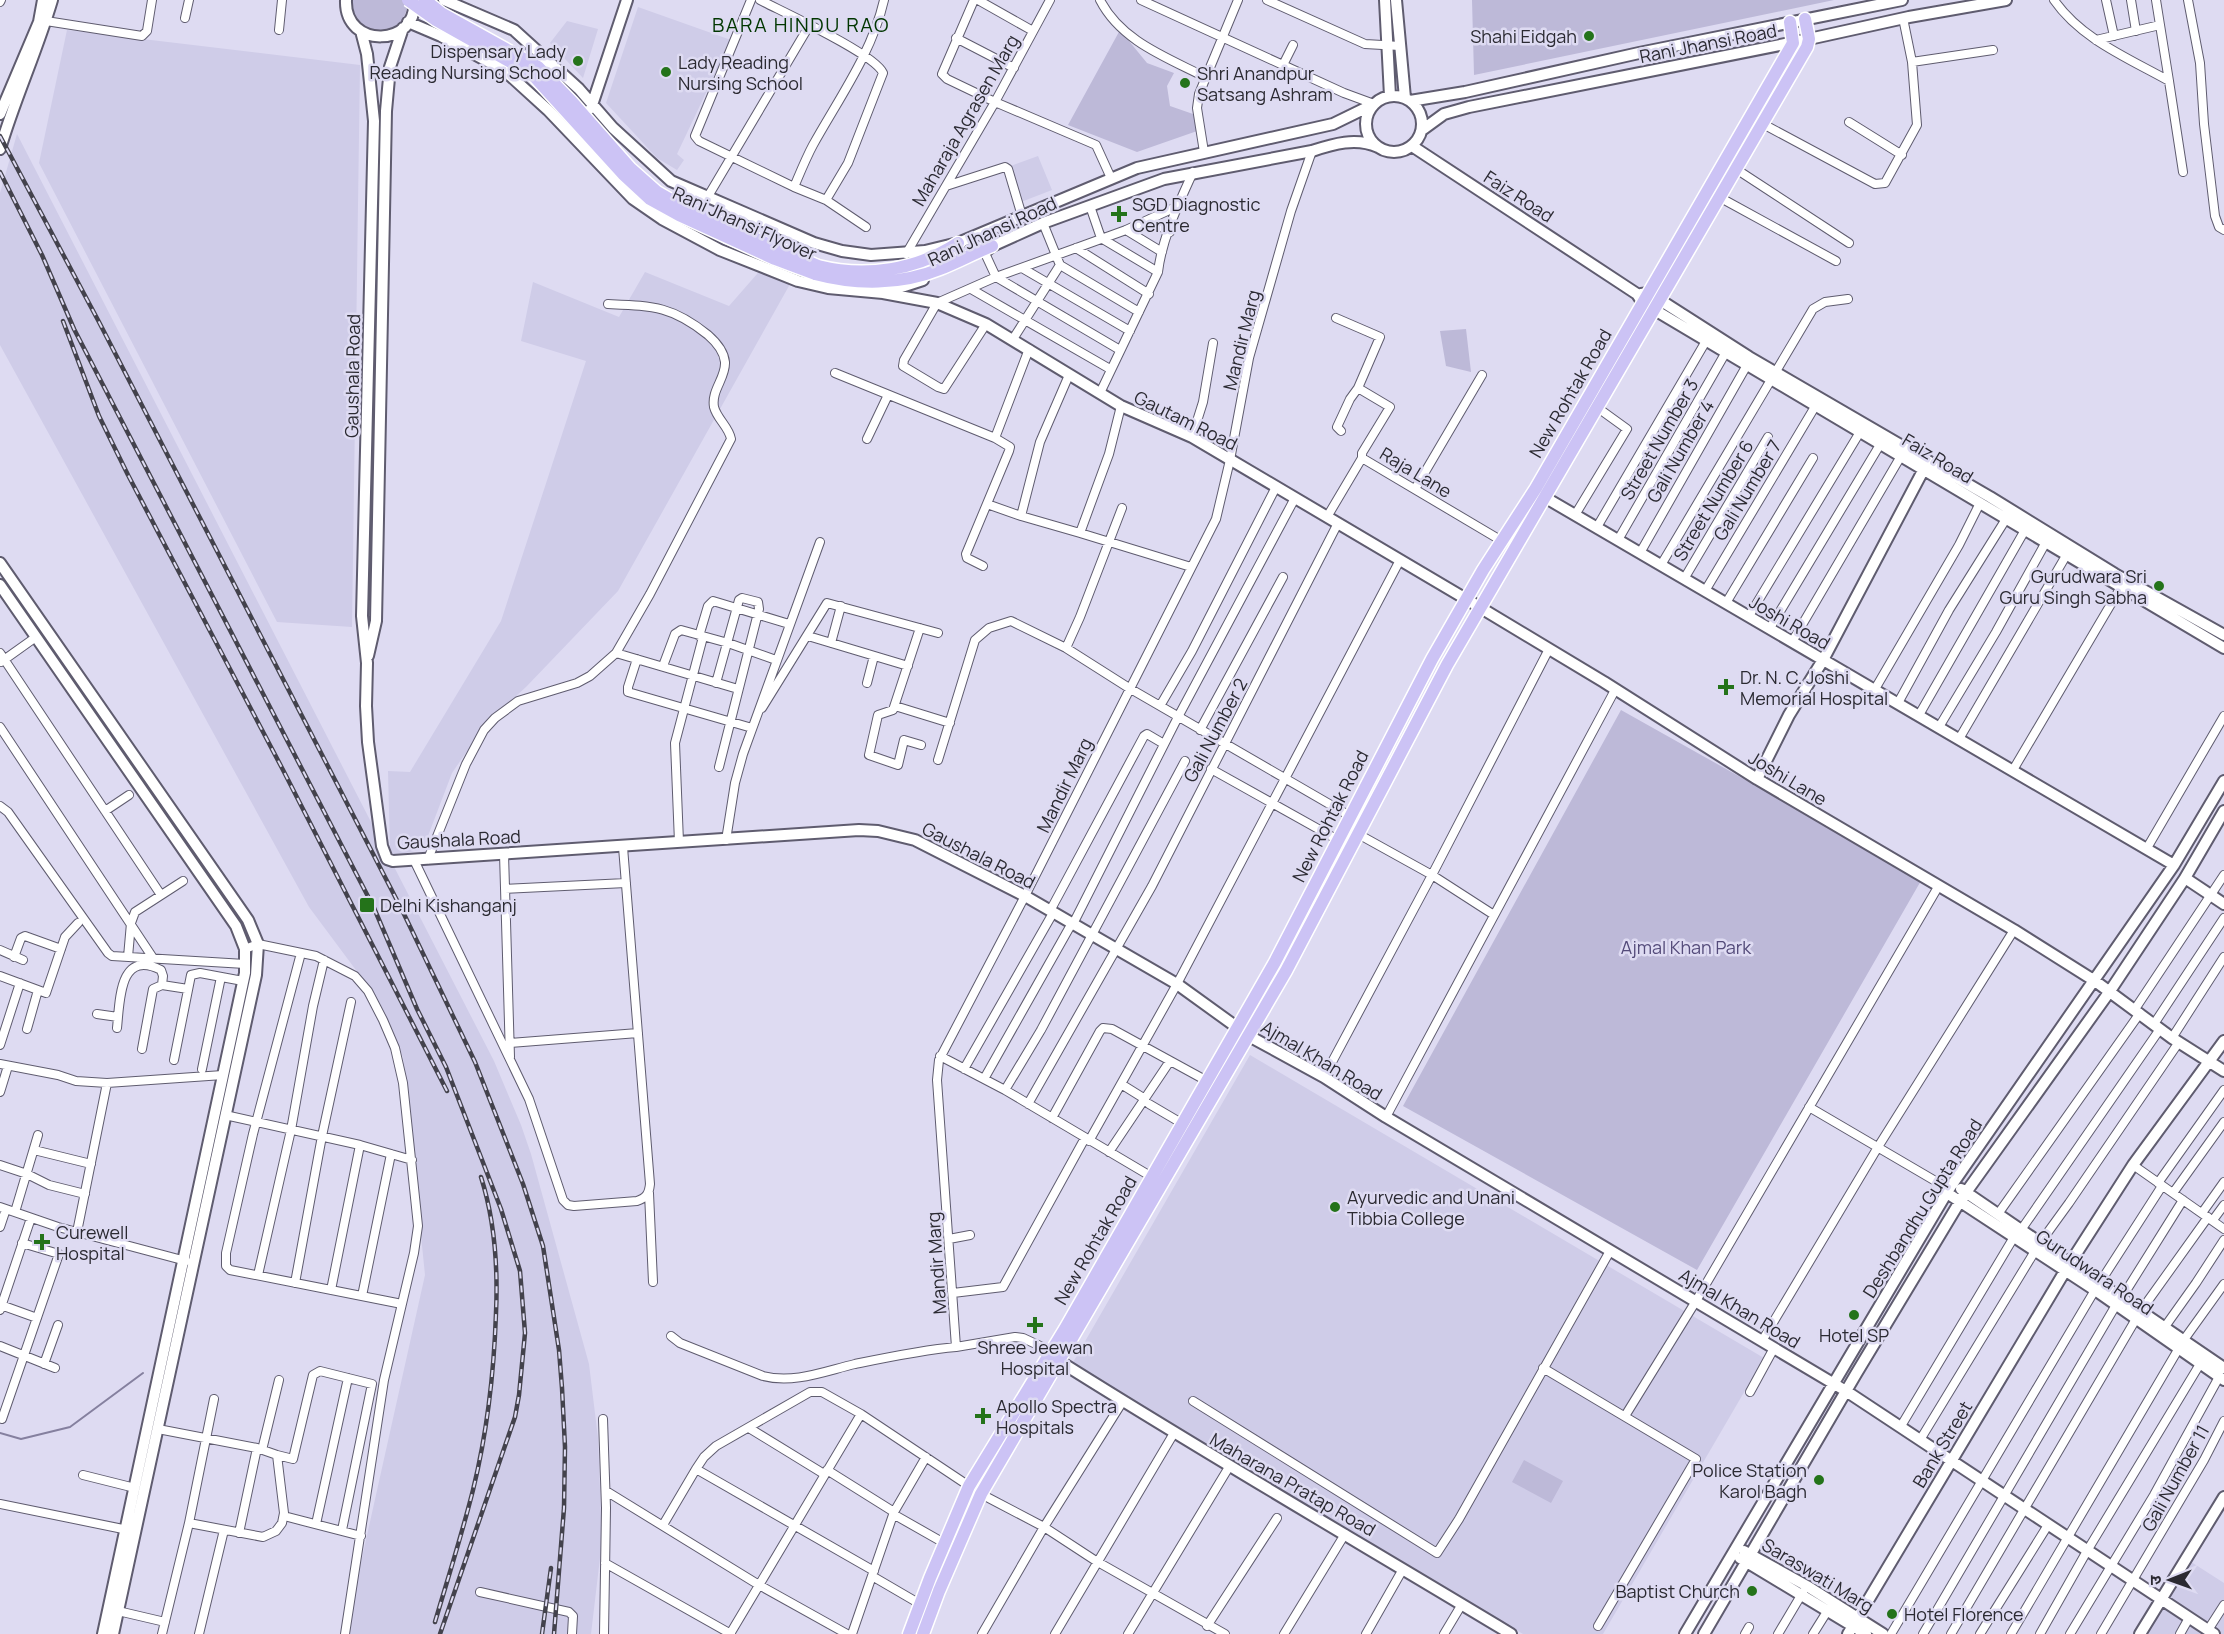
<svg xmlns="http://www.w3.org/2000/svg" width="2224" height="1634" viewBox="0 0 2224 1634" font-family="Manrope,'Noto Sans Devanagari',sans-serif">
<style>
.built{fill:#cfcce8}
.green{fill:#bdb9d8}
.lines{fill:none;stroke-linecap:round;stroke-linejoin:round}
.stream{stroke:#85809f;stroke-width:2}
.street-casing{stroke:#5f5c6f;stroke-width:10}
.secondary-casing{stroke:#5f5c6f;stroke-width:14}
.primary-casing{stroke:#fff;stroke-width:15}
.street{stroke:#fff;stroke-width:8}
.secondary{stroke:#fff;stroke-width:10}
.primary{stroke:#ccc3f5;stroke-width:12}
.rail-casing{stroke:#43424c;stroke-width:4.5}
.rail{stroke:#dedbf2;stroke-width:2;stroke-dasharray:7;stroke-linecap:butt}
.primary-bridge-casing{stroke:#fff;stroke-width:15;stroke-linecap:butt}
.primary-bridge{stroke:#ccc3f5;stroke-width:12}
.poi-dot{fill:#24731a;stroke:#dedbf2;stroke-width:2}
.labels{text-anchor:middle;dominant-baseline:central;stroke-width:5;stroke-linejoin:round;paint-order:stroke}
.poi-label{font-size:18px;fill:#2b2a32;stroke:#dedbf2;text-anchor:start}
.street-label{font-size:18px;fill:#2b2a32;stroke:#dedbf2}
.park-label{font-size:18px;fill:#544b7a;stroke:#dedbf2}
.neighbourhood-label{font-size:20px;letter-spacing:1.5px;fill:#013600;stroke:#dedbf2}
</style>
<rect width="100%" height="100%" fill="#dedbf2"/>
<path class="built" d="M638,7L731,40L677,154L684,160L677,170L657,158L606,103Z
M567,21L598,29L583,78L550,43Z
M67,30L360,65L352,627L277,622L39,163Z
M17,134L494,1061L521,1125L531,1154L589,1364L598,1438L602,1541L591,1634H345L425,1275L403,1057L376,997L309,907L0,345V193Z
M1038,156L1052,190L1021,202L1008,167Z
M764,266L794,277L618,591L526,687L487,722L452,773L423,849L393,856L390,848L388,771L410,772L501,621L586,361L521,341L533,282L619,317L645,272L729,306Z
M1250,1055L1764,1358L1603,1634H1523L1072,1364Z
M2185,1558L2224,1583V1634H2135L2161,1589L2165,1592Z"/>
<path class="green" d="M352,0H408C407,41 353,41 352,0Z
M1472,0H1834L1474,75Z
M1120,30L1147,63L1174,73L1167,86L1170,106L1193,114L1200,130L1137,152L1068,125Z
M1466,329L1471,372L1446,366L1440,331Z
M1621,710L1922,879L1697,1270L1403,1106Z
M1524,1460L1563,1481L1551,1503L1512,1482Z"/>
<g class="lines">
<path class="stream" d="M0,1433L21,1439L70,1427L143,1373"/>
<defs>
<path id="street" d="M751,0L695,136L699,141L794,187L826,200L866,227
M760,0C783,12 875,54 883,73L848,163L826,200
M974,0L942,74L947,79L995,102L1096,145L1111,178
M978,0L1033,31
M1100,0C1121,41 1166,57 1205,77
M1141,0L1344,93L1374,104
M1267,0L1365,44L1400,46
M2054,0C2081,39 2128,58 2169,81L2183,172
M2106,0L2114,36
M2131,0L2136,31
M2188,0L2200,63L2204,124L2215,216L2219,227L2224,230
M0,2L1,0
M185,18L189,0
M46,21L142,36L147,31L152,0
M2160,25L2169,81
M279,30L282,0
M956,38L1014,68
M2096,40L2160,25L2156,0
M1912,62L1993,50
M1283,65L1293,45
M1849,122L1902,155
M1763,124L1875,184L1885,183L1917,125L1912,62L1903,18
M1204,152L1197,108L1199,94L1238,0
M1736,169L1849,243
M946,186L1005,167L1008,169L1022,216
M794,187C800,173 806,158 813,145C839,98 872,53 884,0
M1719,197L1836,261
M707,198L809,26
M1090,206L1101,238L1158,272
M1149,220L1170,232
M1126,230L1162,252
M1076,248L1149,294
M983,249L996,277L1120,350
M906,254L995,102L1050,0
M1060,265L1139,312
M1022,268L1130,331
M971,289L1110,369
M986,324L944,389L938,387L903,366L904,360L937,303L996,277L1126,230L1178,206
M1013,339L1060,265L1043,223
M835,373L995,438
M1069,375L1040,442L1021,516L1080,533L1109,454L1121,406
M1100,393L1158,272C1162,238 1179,203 1193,172
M1341,431L1337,427L1350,399L1358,388
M1192,437L1203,402L1213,343
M867,439L888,395
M1362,458L1502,541
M1415,489L1482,375
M987,504L1021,516
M1575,515L1627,429L1598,408
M1327,517L1362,458V453L1390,407L1358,388L1380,337L1336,318
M1597,527L1706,341
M1080,533L1191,567
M1618,540L1726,352
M1640,553L1747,365
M1661,565L1813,309L1825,302L1848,299
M983,566L967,558L966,554L1009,451L1010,447L995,438L1029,349
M1684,579L1768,437
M1705,591L1816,405
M1726,603L1813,458
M1749,616L1860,432
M920,628L893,710L878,715L869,755L898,765L904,740L921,745
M1770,628L1881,443
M699,636L708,606L713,601L789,624
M808,636L908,666
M1792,642L1901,456
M831,643L841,606
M1066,648L1080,617L1122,508
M0,653L161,895
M616,653L738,689
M637,659L628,687V692L752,728
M1,662L36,637
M663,666L675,634L681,630L728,643L776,660
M716,683L739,600L742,598L758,602L759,609L719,767
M867,683L874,656
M1875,689L1959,545L1980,503
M1898,703L1949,610L2006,519
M895,706L950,723
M1160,706L1192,651L1276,487
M762,708L827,603L938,633
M1919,715L2025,530
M0,727L153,958
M1939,727L1996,632L2046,542
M1200,730L1283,577
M1959,739L2067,554
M938,760L975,640L989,628L1011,621L1066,648L1129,688L1350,816
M1211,769L1338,840
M2013,770L2121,587
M0,806L8,812L108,953L112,956L245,964
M105,811L129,795
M1358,834L1432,875L1494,915
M726,840L735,783L743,754L820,542
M679,842L675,743L703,637
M2147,848L2224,716
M504,854L510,1057
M428,859L466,764L484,730L495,718L518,701L577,683L590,676L616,653L650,594L731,439C729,427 717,419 714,407C711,390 726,378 725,362C724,351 716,342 708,335C672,306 653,306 608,304
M414,860L529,1099L563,1200L568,1205L574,1206L637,1201C646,1198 649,1194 650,1184L623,847
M505,889L626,883
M1050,911L1144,736L1147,734L1164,744
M1073,924L1178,717L1295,498
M245,949L258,944L316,956L355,976L368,991L383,1020L395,1048L403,1083L418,1226L414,1253L384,1380L345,1634
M0,950L23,960
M301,953L253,1134L226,1253V1266L230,1270L402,1304
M14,957L21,938L25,936L61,949
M128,957L131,923L135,912L183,881
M0,976L46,993L65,937L78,923
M2135,1009L2224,875
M97,1014L118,1017
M2154,1024L2224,918
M117,1028C120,1000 119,949 161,970L163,976L162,985
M27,1029L38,990
M2172,1038L2224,957
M510,1043L638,1033
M0,1045L20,983
M142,1049L153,989L162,985L188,989
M940,1056L1005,1090L1152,1177
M174,1060L191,975L200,973L243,981
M0,1064L58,1075L76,1081L107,1083L223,1075
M202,1069L221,977
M964,1069L1053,913
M1324,1077L1432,875L1549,649
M984,1079L1072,923
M1121,1084L1145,1099
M1005,1090L1041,1030L1185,761
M0,1092L8,1066
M1028,1104L1152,886L1338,523
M1149,1104L1183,1124
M1809,1107L1949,1189
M225,1115L360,1145L412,1160
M1386,1117L1615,690
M1052,1118L1100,1031L1103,1028L1112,1029L1207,1081
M1089,1141L1177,984L1400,560
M34,1150L91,1164
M1109,1152L1170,1061
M0,1165L27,1174L49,1185L85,1194
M2133,1165L2224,1229
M2158,1183L2224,1090
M649,1193L653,1282
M2173,1193L2224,1122
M0,1207L58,1227L186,1261
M15,1212L38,1135
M2202,1213L2224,1182
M1998,1214L2140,1013
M2213,1220L2224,1205
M0,1227L6,1209
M2021,1230L2160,1029
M77,1232L107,1083
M949,1239L970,1235
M2040,1243L2069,1203L2179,1042
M258,1275L291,1130L313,1006L324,960
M295,1283L322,1136L351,1002
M2099,1284L2162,1186
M331,1290L360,1145
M953,1293L1003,1287L1085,1138
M362,1296L391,1154
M2121,1299L2183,1200
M1,1305L37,1318
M0,1310L31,1218
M2140,1312L2208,1217
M2164,1328L2196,1283L2224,1240
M671,1336L680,1343L763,1376C794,1384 825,1371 855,1364C889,1357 922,1350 956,1347
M1762,1341L1878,1147L2014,930
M2183,1341L2224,1284
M0,1346L55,1368
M1051,1351L1023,1338L1015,1337L956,1347L937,1080L939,1060L1025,896L1216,519L1230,460L1249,358L1291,211L1312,151
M44,1364L58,1325
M1543,1368L1696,1459L1598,1626
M1750,1392L1774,1348
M1193,1401L1437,1553L1459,1519L1610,1251
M1625,1416L1696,1301L1938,887
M2,1419L59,1254L22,1243
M603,1419L606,1508L604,1634
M1901,1426L2014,1237
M749,1428L824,1474
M158,1429L257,1448L277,1455L293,1459L313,1375L320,1371L372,1384L342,1530
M1920,1440L2035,1251
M262,1450L279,1380
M696,1469L704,1457L716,1446L810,1392H822L861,1414L981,1494L1044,1527L1096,1561L1225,1634
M827,1470L894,1512
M83,1475L135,1488
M606,1491L759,1585L847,1634
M0,1504L128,1530
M893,1514L944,1543
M284,1516L361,1536
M189,1523L214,1399
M316,1524L348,1378
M663,1525L696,1469L874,1571
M239,1533L257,1448
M605,1563L731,1634
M872,1576L920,1604
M480,1592L569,1612L573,1616L572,1634
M118,1611L165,1622
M1207,1626L1277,1518
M2208,1630L2224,1605
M162,1634L189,1523L263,1537L276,1531L282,1523L284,1513L277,1455
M199,1634L224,1530
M730,1634L861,1414
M852,1634L894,1512L926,1457
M982,1634L1044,1527L1123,1401
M1055,1634L1174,1433
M1128,1634L1229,1467
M1284,1634L1345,1534
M1366,1634L1403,1569
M1444,1634L1462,1604
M1745,1634L1749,1627
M1778,1634L1803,1592
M1813,1634L1828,1610
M1891,1634L2095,1290
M1923,1634L2116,1305
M1951,1634L2136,1319
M1980,1634L2048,1525
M2011,1634L2179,1348
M2040,1634L2087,1551L2200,1364
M2070,1634L2154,1495L2219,1377
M2101,1634L2204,1460L2224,1421
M2180,1634L2189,1618"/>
<path id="secondary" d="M346,0C344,50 419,47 414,0
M444,0L514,30L579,89L613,128L671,181L814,243L842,251L871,255L925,251L958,243L1137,168L1333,124L1374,104
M1385,0L1390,96
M1396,0L1405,98
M408,22L441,36L504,70L548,110L633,199L662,219L720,250L798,281L828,288L883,293L923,280
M361,31L367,54L374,121L362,616L367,663L366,706L368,742L382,846L387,859L393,861L859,830L878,831L915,840L1025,896L1177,984L1249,1036L1324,1077L1386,1117L1846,1391L2214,1634
M1366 124a28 28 0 1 1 56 0a28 28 0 1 1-56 0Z
M1410,101L1465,92L1639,53L1902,0
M591,108L627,0
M0,114L39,22L43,0
M1422,130L1444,114L1469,107L1800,41L1909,17L2006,0
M1412,146L1637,294L1643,303L2224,648
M0,149C15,98 37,51 52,0
M986,251L992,246L1043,223L1164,179L1312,151C1333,144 1356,137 1378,147
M883,293L937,303L986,324L1121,406L1192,437L1466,599L1604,682L1757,779L2014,930L2095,981L2172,1038L2224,1071
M1641,294L1649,293L1749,357L1990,497L2115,574L2224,635
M1546,498L2174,865
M0,563L248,920L258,944L256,975L113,1634
M0,585L236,926L245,949V973L103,1634
M368,656L376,621L386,111L390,67L403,28
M1757,779L1789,715L1823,660L1926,465
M2185,878L2224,904
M1961,1189L2224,1368
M1947,1193L2095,1290L2224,1380
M1059,1361C1208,1455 1360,1543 1511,1634
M1744,1551L1807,1586L1883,1634
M1740,1558L1866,1634
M1685,1634L1949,1189L2174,865L2224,781
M1704,1634L1856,1374L1962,1198L2110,991L2185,878L2224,811
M1848,1634L2065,1271L2133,1165L2224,1041
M2140,1634L2224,1497"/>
<path id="primary" d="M818,266C866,278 917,270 958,243
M815,274C856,285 901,285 940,269C958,262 974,253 992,246
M909,1634L930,1578L969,1486L1065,1329L1275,962L1432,659L1483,570L1536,488L1793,43L1790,22
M923,1634L939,1591L981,1494L1286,971L1447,665L1807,47L1809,39L1805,19"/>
</defs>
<use href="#street" class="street-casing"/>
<use href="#secondary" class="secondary-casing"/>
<use href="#primary" class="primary-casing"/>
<use href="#street" class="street"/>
<use href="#secondary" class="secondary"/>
<use href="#primary" class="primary"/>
<defs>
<path id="rail" d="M0,136L99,322L403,912L475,1062L523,1184L543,1246L559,1350L562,1388L565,1447L564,1508L554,1634
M0,172L42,255L74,329L374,908L417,1009L446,1067L501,1209L520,1271L525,1333L519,1395L515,1417L440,1634
M63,321L99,416L128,475L282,768L447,1091
M435,1622C448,1578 462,1534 473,1490C487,1433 494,1372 496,1313C498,1268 495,1221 481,1177
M542,1634L551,1568"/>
</defs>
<use href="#rail" class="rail-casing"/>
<use href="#rail" class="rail"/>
<defs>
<path id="primary-bridge" d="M408,0L436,20L532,74L623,174L650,199L679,215L775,259L815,274
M425,0L441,13L538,67L572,102L630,168L657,192L683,207L818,266"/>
</defs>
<use href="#primary-bridge" class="primary-bridge-casing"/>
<use href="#primary-bridge" class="primary-bridge"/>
</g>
<g class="poi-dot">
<circle cx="1589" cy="36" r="6"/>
<circle cx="578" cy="61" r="6"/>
<circle cx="666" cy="72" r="6"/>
<circle cx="1185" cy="83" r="6"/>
<path d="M1116 205h6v6h6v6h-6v6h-6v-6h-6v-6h6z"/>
<circle cx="2159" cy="586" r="6"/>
<path d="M1723 678h6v6h6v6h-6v6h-6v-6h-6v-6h6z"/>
<rect x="359" y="897" width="16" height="16" rx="3"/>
<circle cx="1335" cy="1207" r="6"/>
<path d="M39 1233h6v6h6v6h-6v6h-6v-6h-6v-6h6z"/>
<circle cx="1854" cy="1315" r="6"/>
<path d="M1032 1316h6v6h6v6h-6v6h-6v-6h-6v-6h6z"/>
<path d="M980 1407h6v6h6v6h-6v6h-6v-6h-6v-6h6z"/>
<circle cx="1819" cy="1480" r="6"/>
<circle cx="1752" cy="1591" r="6"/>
<circle cx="1892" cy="1614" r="6"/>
</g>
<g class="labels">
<g class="poi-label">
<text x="1577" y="36" text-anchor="end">Shahi Eidgah</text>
<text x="566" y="51" text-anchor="end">Dispensary Lady<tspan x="566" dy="21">Reading Nursing School</tspan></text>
<text x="678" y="62">Lady Reading<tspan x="678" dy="21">Nursing School</tspan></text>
<text x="1197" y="73">Shri Anandpur<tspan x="1197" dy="21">Satsang Ashram</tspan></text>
<text x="1132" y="204">SGD Diagnostic<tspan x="1132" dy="21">Centre</tspan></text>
<text x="2147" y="576" text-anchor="end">Gurudwara Sri<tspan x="2147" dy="21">Guru Singh Sabha</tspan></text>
<text x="1740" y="677">Dr. N. C. Joshi<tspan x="1740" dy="21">Memorial Hospital</tspan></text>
<text x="380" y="905">Delhi Kishanganj</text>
<text x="1347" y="1197">Ayurvedic and Unani<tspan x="1347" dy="21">Tibbia College</tspan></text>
<text x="56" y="1232">Curewell<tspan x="56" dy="21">Hospital</tspan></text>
<text x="1854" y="1335" text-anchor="middle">Hotel SP</text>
<text x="1035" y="1347" text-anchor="middle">Shree Jeewan<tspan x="1035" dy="21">Hospital</tspan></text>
<text x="996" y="1406">Apollo Spectra<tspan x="996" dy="21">Hospitals</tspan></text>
<text x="1807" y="1470" text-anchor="end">Police Station<tspan x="1807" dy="21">Karol Bagh</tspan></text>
<text x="1740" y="1591" text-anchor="end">Baptist Church</text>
<text x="1904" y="1614">Hotel Florence</text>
</g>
<g class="street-label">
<text transform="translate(1708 43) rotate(-11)">Rani Jhansi Road</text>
<text transform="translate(965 120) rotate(-60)">Maharaja Agrasen Marg</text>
<text transform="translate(1519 196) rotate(33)">Faiz Road</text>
<text transform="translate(745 223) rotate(24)">Rani Jhansi Flyover</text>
<text transform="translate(992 231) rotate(-25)">Rani Jhansi Road</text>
<text transform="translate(1241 340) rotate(-76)">Mandir Marg</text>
<text transform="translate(352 376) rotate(-89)">Gaushala Road</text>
<text transform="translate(1570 393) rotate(-60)">New Rohtak Road</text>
<text transform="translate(1186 420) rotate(26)">Gautam Road</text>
<text transform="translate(1659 439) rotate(-60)">Street Number 3</text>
<text transform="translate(1680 451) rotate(-60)">Gali Number 4</text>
<text transform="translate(1938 458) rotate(31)">Faiz Road</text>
<text transform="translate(1416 472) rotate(31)">Raja Lane</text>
<text transform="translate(1747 490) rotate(-59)">Gali Number 7</text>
<text transform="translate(1713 500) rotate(-59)">Street Number 6</text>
<text transform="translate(1790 622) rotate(30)">Joshi Road</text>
<text transform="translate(1215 730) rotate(-62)">Gali Number 2</text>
<text transform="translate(1788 778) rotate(31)">Joshi Lane</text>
<text transform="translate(1064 785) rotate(-64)">Mandir Marg</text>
<text transform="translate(1330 816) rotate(-63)">New Rohtak Road</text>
<text transform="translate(459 839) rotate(-3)">Gaushala Road</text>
<text transform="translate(979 855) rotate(27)">Gaushala Road</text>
<text transform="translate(1322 1060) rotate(31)">Ajmal Khan Road</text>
<text transform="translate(1922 1208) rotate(-58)">Deshbandhu Gupta Road</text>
<text transform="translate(1095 1240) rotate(-60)">New Rohtak Road</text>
<text transform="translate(936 1263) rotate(-94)">Mandir Marg</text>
<text transform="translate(2095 1272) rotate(34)">Gurudwara Road</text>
<text transform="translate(1740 1308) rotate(31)">Ajmal Khan Road</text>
<text transform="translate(1942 1444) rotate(-59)">Bank Street</text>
<text transform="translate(2175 1478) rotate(-61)">Gali Number 11</text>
<text transform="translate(1293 1484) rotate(30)">Maharana Pratap Road</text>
<text transform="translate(1818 1575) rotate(31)">Saraswati Marg</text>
</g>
<g class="park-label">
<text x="1686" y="947">Ajmal Khan Park</text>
</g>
<g class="neighbourhood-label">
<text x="801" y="24">BARA HINDU RAO</text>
</g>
</g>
<g transform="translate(2170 1580) rotate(269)" stroke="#dedbf2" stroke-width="4.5" paint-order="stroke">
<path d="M0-4.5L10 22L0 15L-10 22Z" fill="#2b2a32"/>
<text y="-9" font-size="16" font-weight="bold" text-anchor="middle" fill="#2b2a32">उ</text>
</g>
</svg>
